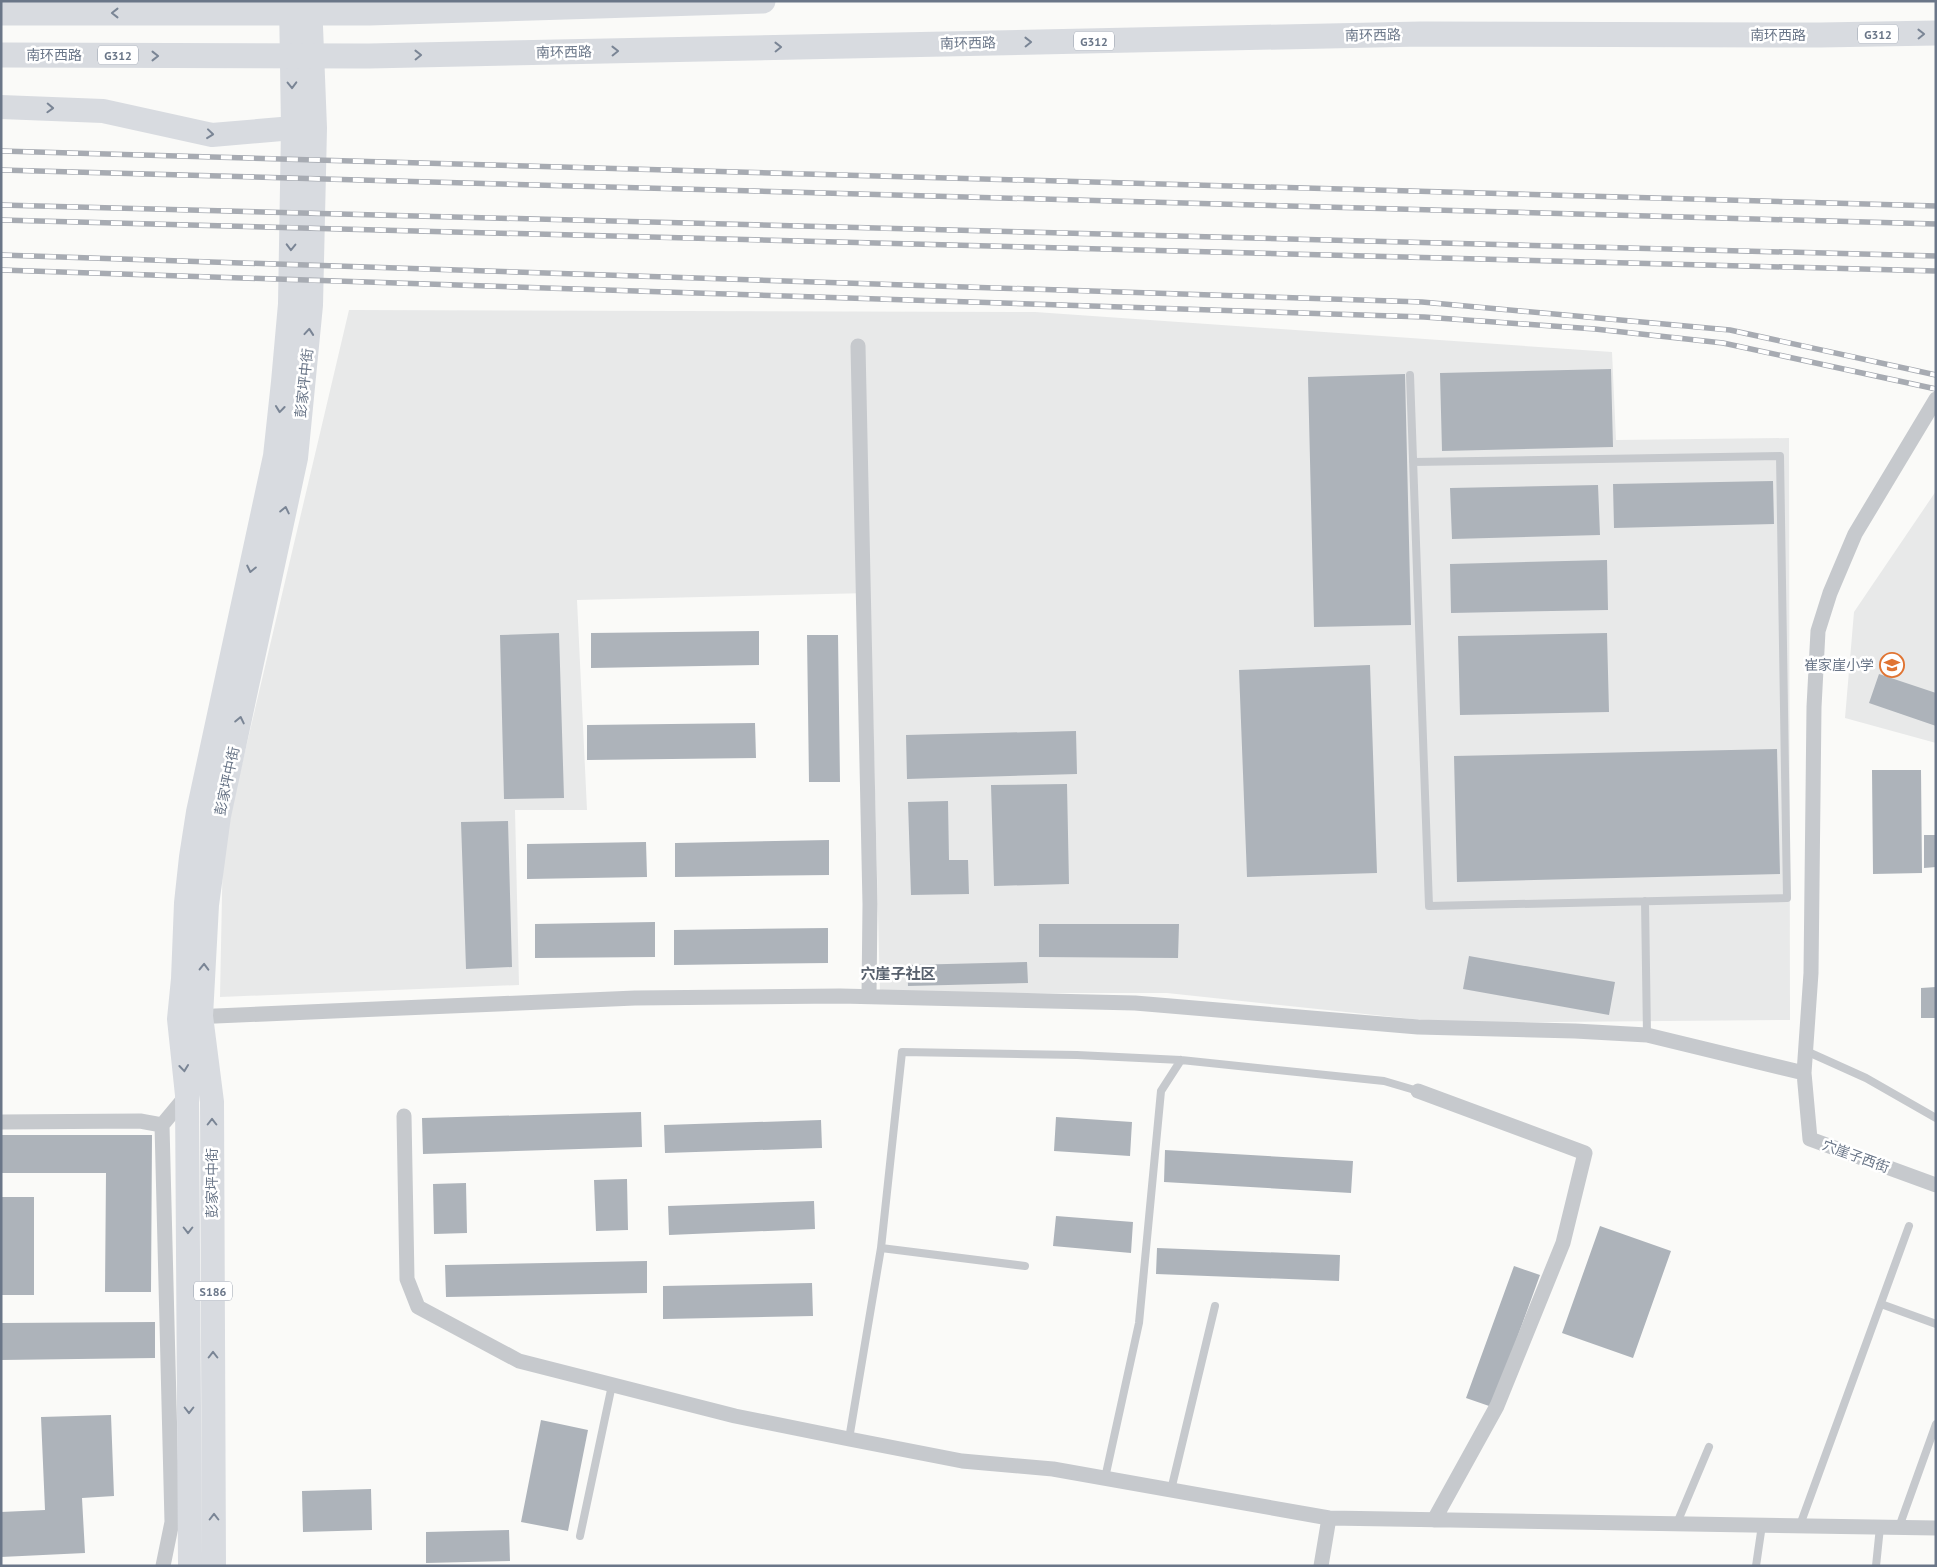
<svg xmlns="http://www.w3.org/2000/svg" width="1937" height="1567" viewBox="0 0 1937 1567" font-family="'PT Sans','Noto Sans SC',sans-serif">
<style>
.built{fill:#e8e9e9}
.building{fill:#adb3ba}
.lines{fill:none;stroke-linecap:round;stroke-linejoin:round}
.service{stroke:#c6c9cd;stroke-width:8}
.minor{stroke:#c6c9cd;stroke-width:15}
.primary{stroke:#d8dbe0;stroke-width:24}
.trunk{stroke:#d8dbe0;stroke-width:25}
.rail-casing{stroke:#a7abb2;stroke-width:5.5}
.rail{stroke:#fff;stroke-width:4;stroke-dasharray:11;stroke-linecap:butt}
.oneway{stroke:#7a8595}
.labels{text-anchor:middle;dominant-baseline:central;stroke-width:5;stroke-linejoin:round;paint-order:stroke}
.shield{fill:#fff;stroke:#979fac;stroke-width:1}
.shield-label{font-size:12px;font-weight:bold;fill:#6a7688}
.street-label{font-size:14px;fill:#6a7688;stroke:#fff}
.poi-label{font-size:14px;fill:#6a7688;stroke:#fff;text-anchor:end}
.neighbourhood-label{font-size:15px;font-weight:bold;fill:#57606d;stroke:#fff}
</style>
<rect width="100%" height="100%" fill="#fafaf8"/>
<path class="built" d="M349,310L1035,312L1612,352L1616,440L1789,438L1790,1020L1450,1023L1167,993H880L870,593L577,600L587,810H515L519,985L220,997L223,845Z
M1936,491V743L1845,718L1854,612Z"/>
<path class="building" d="M1611,369L1613,447L1442,451L1440,373Z
M1405,374L1411,625L1314,627L1308,377Z
M1773,481L1774,524L1614,528L1613,484Z
M1598,485L1600,535L1452,539L1450,488Z
M1607,560L1608,610L1451,613L1450,564Z
M759,631V665L591,668V633Z
M559,633L564,798L504,799L500,635Z
M1607,633L1609,712L1460,715L1458,636Z
M807,635H838L840,782H809Z
M1370,665L1377,873L1247,877L1239,670Z
M1879,674L1936,693V726L1869,703Z
M755,723L756,758L587,760V725Z
M1076,731L1077,774L907,779L906,735Z
M1777,749L1780,874L1457,882L1454,756Z
M1872,770H1921L1922,873L1873,874Z
M1067,784L1069,884L994,886L991,785Z
M948,801L949,860H968L969,894L911,895L908,802Z
M508,821L512,967L466,969L461,822Z
M1924,835H1936V867L1924,868Z
M829,840V875L675,877V843Z
M646,842L647,877L527,879V844Z
M655,922V957L535,958V924Z
M1039,924H1179L1178,958L1039,957Z
M828,928V963L674,965V930Z
M1469,956L1615,982L1609,1015L1463,989Z
M1027,962L1028,983L908,986L907,965Z
M1936,987V1018H1921V988Z
M641,1112L642,1147L423,1154L422,1118Z
M1056,1117L1132,1122L1130,1156L1054,1151Z
M821,1120L822,1148L665,1153L664,1125Z
M1,1135H152L151,1292H105L106,1173H1Z
M1165,1150L1353,1161L1351,1193L1164,1182Z
M627,1179L628,1230L596,1231L594,1180Z
M466,1183L467,1233L434,1234L433,1184Z
M1,1197H34V1295H1Z
M814,1201L815,1229L669,1235L668,1206Z
M1056,1216L1133,1222L1131,1253L1053,1246Z
M1600,1226L1671,1251L1633,1358L1562,1333Z
M1157,1248L1340,1255L1339,1281L1156,1274Z
M647,1261V1293L446,1297L445,1265Z
M1514,1266L1540,1275L1492,1407L1466,1398Z
M812,1283L813,1316L663,1319V1286Z
M155,1322V1358L1,1360V1323Z
M111,1415L114,1496L82,1498L85,1553L1,1557V1512L45,1510L41,1417Z
M541,1420L588,1430L568,1531L521,1522Z
M371,1489L372,1530L303,1532L302,1491Z
M509,1530L510,1561L426,1563V1532Z"/>
<g class="lines">
<path class="service" d="M1410,375L1429,906L1787,898L1780,456L1413,462
M1645,901L1647,1035
M1806,1051L1866,1078L1936,1118
M881,1248L1025,1266
M1881,1304L1936,1324
M849,1439L881,1248L902,1052L1077,1055L1181,1060L1384,1081L1418,1091
M1105,1478L1139,1323L1161,1091L1181,1060
M1171,1490L1215,1306
M1677,1523L1709,1447
M1800,1525L1909,1226
M1899,1527L1936,1424
M580,1536L612,1385
M1756,1566L1762,1525
M1876,1566L1880,1527"/>
<path class="minor" d="M858,346L870,904L869,996
M193,1017L635,998L840,996L1135,1003L1418,1027L1575,1031L1647,1035L1804,1073L1811,973L1814,707L1818,631L1830,593L1855,534L1936,399
M1804,1073L1810,1139L1936,1185
M1418,1091L1585,1153L1563,1243L1497,1406L1434,1520
M404,1116L407,1279L418,1307L519,1361L735,1416L849,1439L962,1461L1053,1469L1329,1518L1936,1528
M1,1122L140,1121L162,1125
M163,1566L172,1522L162,1125L187,1095
M1321,1566L1329,1518"/>
<path class="primary" d="M1,107L103,111L212,135L293,128H309
M190,1566L187,1095L179,1019L183,979L186,903L191,857L198,812L275,456L283,382L290,304L293,128L291,1
M214,1566L212,1102L201,1016L207,905L219,816L296,458L311,305L315,128L310,1"/>
<path class="trunk" d="M1,13H369L763,1
M1,55L369,56L1421,34L1820,35L1936,33"/>
<defs>
<path id="rail" d="M1,151L1936,206
M1,170L1936,224
M1,205L1936,256
M1,220L1936,271
M1,255L1422,302L1730,330L1936,375
M1,270L1424,317L1595,329L1723,343L1936,389"/>
</defs>
<use href="#rail" class="rail-casing"/>
<use href="#rail" class="rail"/>
</g>
<defs><path id="oneway-chevron" d="M-2-3.5L2.5 0L-2 3.5" fill="none" stroke-width="1.6" stroke-linecap="round" stroke-linejoin="round" transform="scale(1.25)"/></defs>
<g class="oneway">
<use href="#oneway-chevron" transform="translate(115 13) rotate(180)"/>
<use href="#oneway-chevron" transform="translate(1921 34) rotate(-1)"/>
<use href="#oneway-chevron" transform="translate(1028 42) rotate(-1)"/>
<use href="#oneway-chevron" transform="translate(778 47) rotate(-1)"/>
<use href="#oneway-chevron" transform="translate(615 51) rotate(-1)"/>
<use href="#oneway-chevron" transform="translate(418 55) rotate(-1)"/>
<use href="#oneway-chevron" transform="translate(155 56)"/>
<use href="#oneway-chevron" transform="translate(292 85) rotate(89)"/>
<use href="#oneway-chevron" transform="translate(50 108) rotate(2)"/>
<use href="#oneway-chevron" transform="translate(210 134) rotate(6)"/>
<use href="#oneway-chevron" transform="translate(291 247) rotate(91)"/>
<use href="#oneway-chevron" transform="translate(309 332) rotate(-85)"/>
<use href="#oneway-chevron" transform="translate(280 409) rotate(96)"/>
<use href="#oneway-chevron" transform="translate(285 510) rotate(-78)"/>
<use href="#oneway-chevron" transform="translate(251 569) rotate(102)"/>
<use href="#oneway-chevron" transform="translate(240 720) rotate(-78)"/>
<use href="#oneway-chevron" transform="translate(204 967) rotate(-89)"/>
<use href="#oneway-chevron" transform="translate(184 1068) rotate(84)"/>
<use href="#oneway-chevron" transform="translate(212 1122) rotate(-90)"/>
<use href="#oneway-chevron" transform="translate(188 1230) rotate(90)"/>
<use href="#oneway-chevron" transform="translate(213 1355) rotate(-90)"/>
<use href="#oneway-chevron" transform="translate(189 1410) rotate(90)"/>
<use href="#oneway-chevron" transform="translate(214 1517) rotate(-90)"/>
</g>
<defs>
<symbol id="school-ring" viewBox="-11 -11 22 22"><circle r="9.5" fill="#fff" stroke="#e07432" stroke-width="1.5"/><path d="M0-5L7-2L0 1L-7-2ZM-4 1L0 2.5L4 1V4Q0 6-4 4Z" fill="#e07432"/></symbol>
</defs>
<g fill-rule="evenodd">
<use href="#school-ring" x="1878" y="651" width="28" height="28"/>
</g>
<g class="labels">
<g class="shield">
<rect x="1858" y="24.5" width="40" height="19" rx="4"/>
<rect x="1074" y="31.5" width="40" height="19" rx="4"/>
<rect x="98" y="45.5" width="40" height="19" rx="4"/>
<rect x="194" y="1281.5" width="38" height="19" rx="4"/>
</g>
<g class="shield-label">
<text x="1878" y="34">G312</text>
<text x="1094" y="41">G312</text>
<text x="118" y="55">G312</text>
<text x="213" y="1291">S186</text>
</g>
<g class="street-label">
<text transform="translate(1373 35) rotate(-1)">南环西路</text>
<text x="1778" y="35">南环西路</text>
<text transform="translate(968 43) rotate(-1)">南环西路</text>
<text transform="translate(564 52) rotate(-1)">南环西路</text>
<text x="54" y="55">南环西路</text>
<text transform="translate(304 383) rotate(-84)">彭家坪中街</text>
<text transform="translate(227 781) rotate(-78)">彭家坪中街</text>
<text transform="translate(1856 1156) rotate(20)">穴崖子西街</text>
<text transform="translate(212 1183) rotate(-90)">彭家坪中街</text>
</g>
<g class="poi-label">
<text x="1874" y="665">崔家崖小学</text>
</g>
<g class="neighbourhood-label">
<text x="898" y="973">穴崖子社区</text>
</g>
</g>
<rect width="1937" height="1567" fill="none" stroke="#6a7688" stroke-width="5"/>
</svg>
